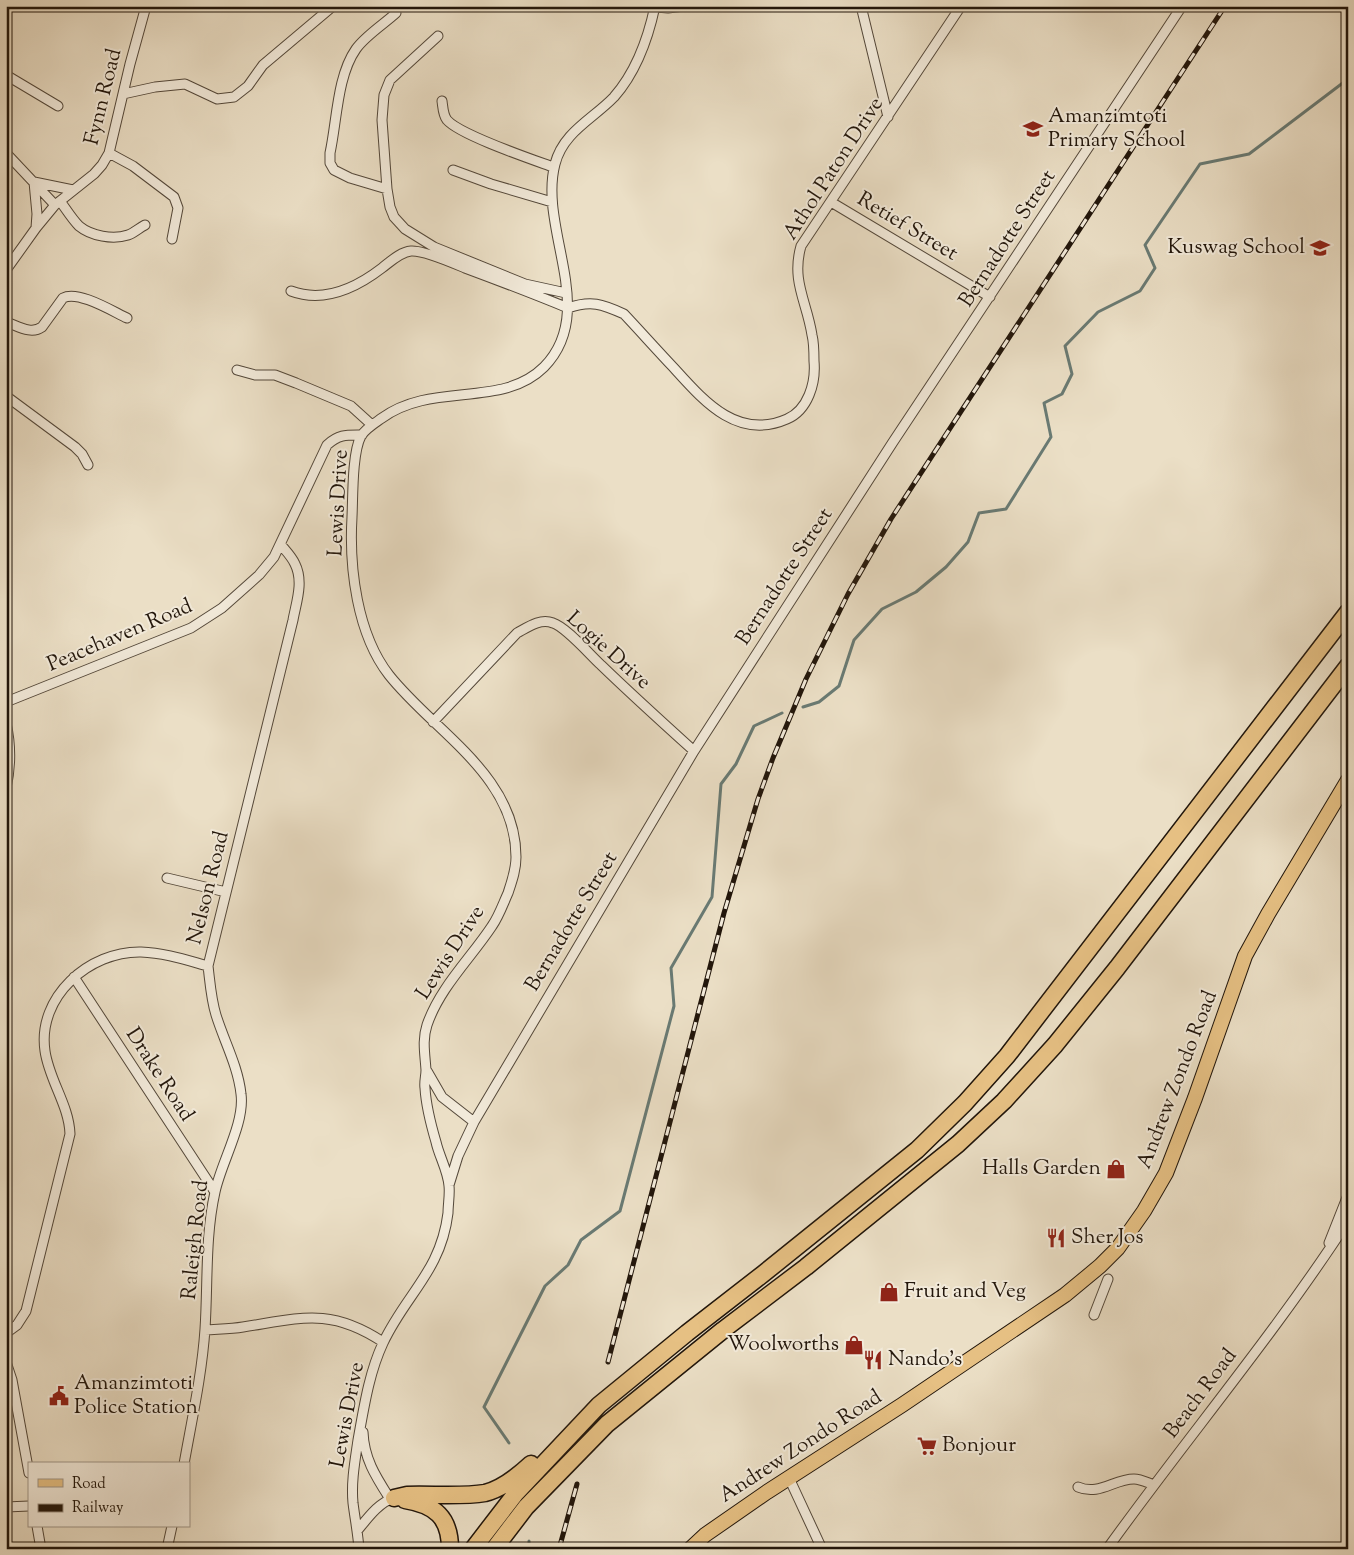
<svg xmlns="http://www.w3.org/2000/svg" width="1354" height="1555" viewBox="0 0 1354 1555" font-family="'Sorts Mill Goudy',serif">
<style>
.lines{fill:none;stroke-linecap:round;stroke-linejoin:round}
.stream{stroke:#697a73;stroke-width:3}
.minor-casing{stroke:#54483a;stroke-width:11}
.primary-casing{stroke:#22160b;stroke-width:16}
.motorway-casing{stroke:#22160b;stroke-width:19}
.minor{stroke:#f2eada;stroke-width:9}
.primary{stroke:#e6c083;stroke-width:14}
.motorway{stroke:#e6c083;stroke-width:16}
.rail-casing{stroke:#22160b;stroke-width:5}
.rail{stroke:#f2eada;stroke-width:3;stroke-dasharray:9;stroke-linecap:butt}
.labels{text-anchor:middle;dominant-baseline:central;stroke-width:4;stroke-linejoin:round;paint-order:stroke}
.street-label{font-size:21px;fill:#22160b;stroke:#f2eada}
.poi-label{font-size:21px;fill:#22160b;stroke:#f2eada;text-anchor:start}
</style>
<rect width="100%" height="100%" fill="#ebdfc6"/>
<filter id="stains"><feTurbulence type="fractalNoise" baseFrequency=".004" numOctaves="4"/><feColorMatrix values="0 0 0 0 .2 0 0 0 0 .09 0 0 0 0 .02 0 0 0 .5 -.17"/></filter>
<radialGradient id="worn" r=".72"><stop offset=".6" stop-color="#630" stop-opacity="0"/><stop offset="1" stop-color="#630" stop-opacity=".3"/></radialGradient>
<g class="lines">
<path class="stream" d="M803,707L819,702L839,686L854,640L882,609L916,592L946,567L968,542L979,513L1006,509L1051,437L1044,403L1062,394L1072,374L1065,346L1098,312L1140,291L1155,268L1145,245L1200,164L1249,154L1348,79
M509,1443L484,1407L545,1286L568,1265L581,1240L620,1211L674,1006L671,968L712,897L721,784L736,764L754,726L782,713
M529,1549V1541"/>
<defs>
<path id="minor" d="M645,6L668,8L684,6
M861,6L888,117
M438,36L390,80L384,95L382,120L387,189L390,207L394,217L405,229L434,247L525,284L566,293
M6,75L58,106
M123,94L155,87L185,84L217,99L234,97L248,86L263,65L333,6
M442,101C443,108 443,115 447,120C460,135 531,159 553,167
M6,153L55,205
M109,153L133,166L174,197L178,208L172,239
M453,170L491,184L552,202
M387,189L350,178L334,170L330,163V153C337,121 337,76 356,49C365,36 384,24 396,13
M60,201C66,209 72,219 79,226C91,236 113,240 128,235C134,233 139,228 145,225
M831,202L990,297
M36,228L37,214L34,182L73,190
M6,270L36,228L55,205L94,174L102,165L109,153L130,64L146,6
M291,291C323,303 356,288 382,268C390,262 400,252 411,251C424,250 453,263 465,268C500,281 534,294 568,308C591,300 602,304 624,314C640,331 656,349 673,367C703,400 737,441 787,419C808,410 816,383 814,361C814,353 814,343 812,335C807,302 791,281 801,246L961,6
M6,322C18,326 31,335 42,327L63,298C78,290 112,311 127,318
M237,370L255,375H275L296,383L351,406L372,425
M6,396L75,447L82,454L88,465
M6,702L191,628L222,608L259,575L274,557L327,445C339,434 347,435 362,435
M433,722L517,633C528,627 540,618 553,623C566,627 590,655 601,665C632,695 663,723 694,751
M6,723C11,745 11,766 6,788
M167,878L226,892
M74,977L215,1192
M427,1071L442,1097L474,1122
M449,1185L458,1156L474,1122L694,751L893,442L1182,6
M1329,1243L1348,1195
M1094,1315L1108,1279
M205,1330C218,1329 231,1329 243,1327C301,1318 330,1307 383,1342
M6,1333L17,1325L26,1311L70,1134C69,1105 49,1080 45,1051C37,997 89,951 141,952C165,953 186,960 208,966
M6,1362L12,1380L29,1473
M363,1432C364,1459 376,1477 390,1499
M184,1464C192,1419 202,1374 205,1329C208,1283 205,1237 215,1192C221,1163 245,1123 241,1094C238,1066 224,1041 216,1015C211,999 210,982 208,966L293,620C296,603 304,582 295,564C292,557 286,551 281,545
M789,1478L822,1549
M1078,1487C1099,1496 1114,1479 1134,1479C1141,1479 1148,1483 1154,1485
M6,1507L29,1506
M37,1526L41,1549
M357,1531C367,1519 379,1502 394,1498
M167,1549L172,1526
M359,1549C358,1534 355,1519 353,1503C351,1482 355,1461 358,1440C364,1407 369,1373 383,1343C406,1294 441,1271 448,1213C448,1205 450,1194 449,1186C448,1171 439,1156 436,1142C431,1125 426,1106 425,1088C424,1082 426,1076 426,1070C425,1054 422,1040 427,1025C440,987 471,958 492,926C499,916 503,904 508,893C512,881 516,870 516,857C516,775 434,732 389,675C357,634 349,568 352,517C353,497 352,453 361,436C365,429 375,423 382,418C433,381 502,409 544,367C599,311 538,229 555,164C563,132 593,119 614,97C636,72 648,39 655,6
M1107,1549C1186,1439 1274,1335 1348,1221"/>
<path id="primary" d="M690,1549L705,1535L767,1492L902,1405L1065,1295L1100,1266L1118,1248L1144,1211L1166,1173L1195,1098L1245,956L1268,914L1348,780"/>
<path id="motorway" d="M394,1498L407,1495C431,1494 462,1497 485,1493C502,1489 518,1476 531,1464
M405,1500C435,1505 450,1517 450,1549
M473,1549L516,1493L599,1405L687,1333L763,1274L917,1150L965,1103L1007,1056L1348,612
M494,1549L526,1507L607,1424L723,1330L806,1267L958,1144L1004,1101L1055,1045L1117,968L1348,666"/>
</defs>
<use href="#minor" class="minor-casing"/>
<use href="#primary" class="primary-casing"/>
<use href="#motorway" class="motorway-casing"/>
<use href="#minor" class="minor"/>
<use href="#primary" class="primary"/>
<use href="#motorway" class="motorway"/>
<defs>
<path id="rail" d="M608,1362L724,913L758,799L773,758L806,679L848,594L891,519L1225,6
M559,1549L577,1484"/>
</defs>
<use href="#rail" class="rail-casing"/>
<use href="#rail" class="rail"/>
</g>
<defs>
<symbol id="school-bare" viewBox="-9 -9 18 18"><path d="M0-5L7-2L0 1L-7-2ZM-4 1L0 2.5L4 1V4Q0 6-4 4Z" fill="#8f2418" stroke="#f2eada" stroke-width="2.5" paint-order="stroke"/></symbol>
<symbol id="shop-bare" viewBox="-9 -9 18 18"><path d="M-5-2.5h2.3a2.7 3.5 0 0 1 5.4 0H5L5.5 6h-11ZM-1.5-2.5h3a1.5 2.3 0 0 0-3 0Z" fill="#8f2418" stroke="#f2eada" stroke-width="2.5" paint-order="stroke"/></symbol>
<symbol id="restaurant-bare" viewBox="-9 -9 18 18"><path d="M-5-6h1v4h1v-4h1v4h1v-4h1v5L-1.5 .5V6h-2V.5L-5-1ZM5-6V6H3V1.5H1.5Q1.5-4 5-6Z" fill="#8f2418" stroke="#f2eada" stroke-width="2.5" paint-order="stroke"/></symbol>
<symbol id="civic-bare" viewBox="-9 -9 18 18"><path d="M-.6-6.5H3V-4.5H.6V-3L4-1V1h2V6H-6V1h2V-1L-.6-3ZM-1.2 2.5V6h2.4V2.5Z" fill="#8f2418" stroke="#f2eada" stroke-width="2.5" paint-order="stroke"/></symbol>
<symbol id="supermarket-bare" viewBox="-9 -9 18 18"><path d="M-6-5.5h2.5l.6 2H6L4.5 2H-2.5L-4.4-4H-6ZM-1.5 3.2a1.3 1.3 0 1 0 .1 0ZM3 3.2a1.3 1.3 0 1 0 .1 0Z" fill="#8f2418" stroke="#f2eada" stroke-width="2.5" paint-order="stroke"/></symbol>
</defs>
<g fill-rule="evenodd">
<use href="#school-bare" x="1019" y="115" width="28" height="28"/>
<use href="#school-bare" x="1306" y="234" width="28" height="28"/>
<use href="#shop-bare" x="1102" y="1155" width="28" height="28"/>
<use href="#restaurant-bare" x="1042" y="1224" width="28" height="28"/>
<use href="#shop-bare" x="875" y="1278" width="28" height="28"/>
<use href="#shop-bare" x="840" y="1331" width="28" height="28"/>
<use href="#restaurant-bare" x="859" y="1346" width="28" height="28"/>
<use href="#civic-bare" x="45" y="1382" width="28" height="28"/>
<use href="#supermarket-bare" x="913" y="1432" width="28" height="28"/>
</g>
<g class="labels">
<g class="street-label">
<text transform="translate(104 97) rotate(-76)">Fynn Road</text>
<text transform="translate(834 169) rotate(-57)">Athol Paton Drive</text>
<text transform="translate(907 227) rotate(31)">Retief Street</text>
<text transform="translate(1008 239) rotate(-57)">Bernadotte Street</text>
<text transform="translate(339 503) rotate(-87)">Lewis Drive</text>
<text transform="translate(785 577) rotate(-57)">Bernadotte Street</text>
<text transform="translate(120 636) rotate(-23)">Peacehaven Road</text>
<text transform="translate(608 651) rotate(42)">Logie Drive</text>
<text transform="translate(209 888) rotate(-76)">Nelson Road</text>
<text transform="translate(572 922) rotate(-59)">Bernadotte Street</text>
<text transform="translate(451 953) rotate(-57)">Lewis Drive</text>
<text transform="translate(159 1075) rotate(57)">Drake Road</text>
<text transform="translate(1178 1080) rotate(-69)">Andrew Zondo Road</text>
<text transform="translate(196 1240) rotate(-84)">Raleigh Road</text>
<text transform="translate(1201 1394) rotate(-53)">Beach Road</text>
<text transform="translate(348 1415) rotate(-79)">Lewis Drive</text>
<text transform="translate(801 1447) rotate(-33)">Andrew Zondo Road</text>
</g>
<g class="poi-label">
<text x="1048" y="117">Amanzimtoti<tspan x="1048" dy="24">Primary School</tspan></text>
<text x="1305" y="248" text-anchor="end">Kuswag School</text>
<text x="1101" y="1169" text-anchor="end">Halls Garden</text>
<text x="1071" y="1238">Sher Jos</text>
<text x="904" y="1292">Fruit and Veg</text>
<text x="839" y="1345" text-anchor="end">Woolworths</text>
<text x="888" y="1360">Nando's</text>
<text x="74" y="1384">Amanzimtoti<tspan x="74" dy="24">Police Station</tspan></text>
<text x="942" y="1446">Bonjour</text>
</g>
</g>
<rect width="1354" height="1555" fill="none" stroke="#ebdfc6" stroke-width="25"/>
<rect x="8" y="8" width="1339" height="1540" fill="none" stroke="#22160b" stroke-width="2.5"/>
<rect x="12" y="12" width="1329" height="1530" fill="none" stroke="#22160b"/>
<rect x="28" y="1462" width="162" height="65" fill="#f2eada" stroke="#9f9587"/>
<rect x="38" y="1479" width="25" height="8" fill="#e6c083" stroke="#9f9587"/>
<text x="72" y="1488" font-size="15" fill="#22160b">Road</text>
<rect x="38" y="1504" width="25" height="8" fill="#22160b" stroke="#9f9587"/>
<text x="72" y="1512" font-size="15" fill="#22160b">Railway</text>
<rect width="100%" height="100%" filter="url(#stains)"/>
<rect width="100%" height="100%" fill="url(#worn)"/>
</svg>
